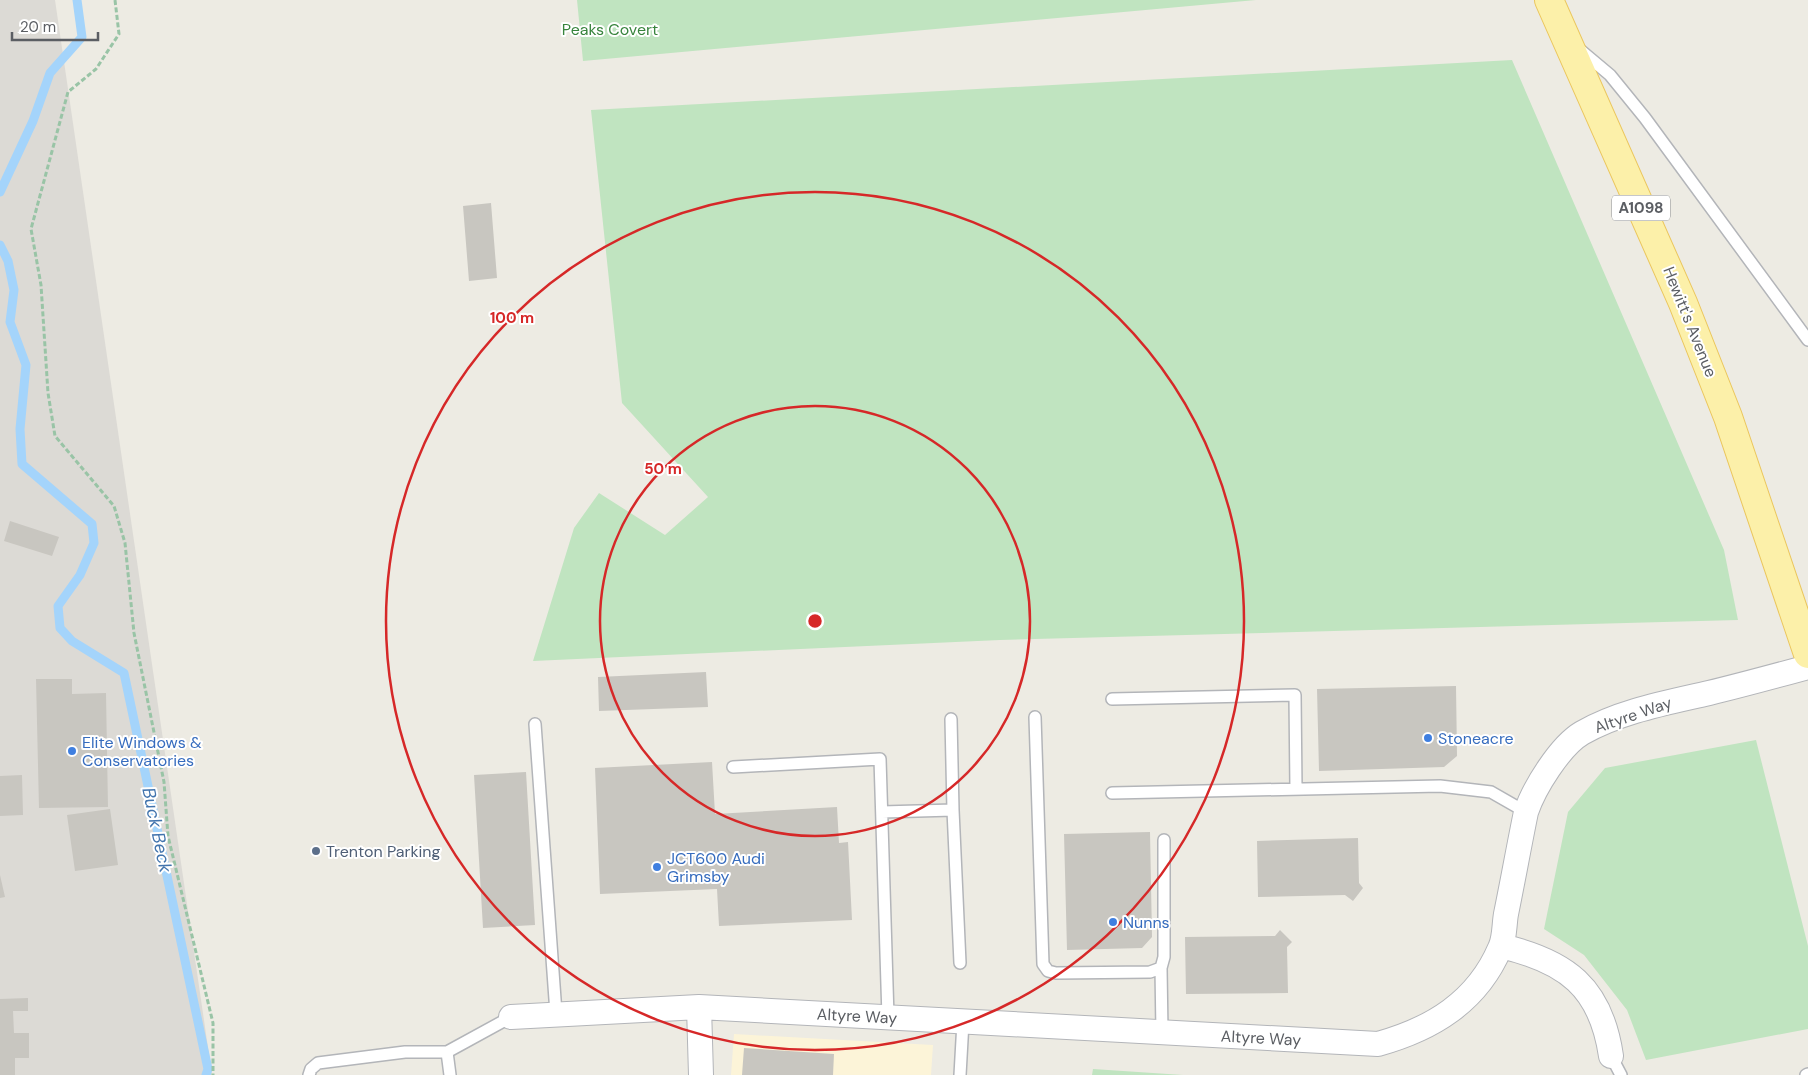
<svg xmlns="http://www.w3.org/2000/svg" width="1808" height="1075" viewBox="0 0 1808 1075" font-family="'DM Sans',sans-serif">
<style>
.commercial{fill:#fcf4d8}
.industrial{fill:#dcdad5}
.green{fill:#c0e4c0}
.lines{fill:none;stroke-linecap:round;stroke-linejoin:round}
.stream{stroke:#a4d4fb;stroke-width:9}
.building{fill:#c8c6c0}
.lane-casing{stroke:#b3b5b9;stroke-width:14}
.street-casing{stroke:#b3b5b9;stroke-width:26}
.primary-casing{stroke:#ebc65d;stroke-width:30}
.path{stroke:#99c4a6;stroke-width:3;stroke-dasharray:5 2.5;stroke-linecap:butt}
.lane{stroke:#fff;stroke-width:11}
.street{stroke:#fff;stroke-width:24}
.primary{stroke:#fcf0a9;stroke-width:28}
.ring{fill:none;stroke:#d62828;stroke-width:2.5}
.shop-dot{fill:#3f7fe0;stroke:#fff;stroke-width:2}
.service-dot{fill:#5c6f8a;stroke:#fff;stroke-width:2}
.labels{text-anchor:middle;dominant-baseline:central;stroke-width:4;stroke-linejoin:round;paint-order:stroke}
.shield{fill:#fff;stroke:#8c8e92;stroke-width:1}
.shield-label{font-size:15px;font-weight:bold;fill:#5b5e63}
.park-label{font-size:16px;fill:#38843d;stroke:#fff}
.street-label{font-size:16px;fill:#5b5e63;stroke:#fff}
.shop-label{font-size:16px;fill:#366cbe;stroke:#fff;text-anchor:start}
.service-label{font-size:16px;fill:#4e5e75;stroke:#fff;text-anchor:start}
.water-label{font-size:18px;font-style:italic;fill:#4274ad;stroke:#fff}
.centre{fill:#d62828;stroke:#fff;stroke-width:2.5}
.ring-label{font-size:15px;text-anchor:middle;font-weight:bold;fill:#d62828;stroke:#fff;stroke-width:4;stroke-linejoin:round;paint-order:stroke}
</style>
<rect width="100%" height="100%" fill="#edebe3"/>
<path class="commercial" d="M734,1034L933,1045L931,1075H731Z"/>
<path class="industrial" d="M0,0H55L212,1075H0Z"/>
<path class="green" d="M577,0H1256L583,61Z
M1512,60L1724,550L1738,620L1000,640L533,661L574,528L599,493L665,535L708,497L622,403L591,110Z
M1756,740L1808,946V1029L1646,1060L1627,1010L1584,955L1544,929L1568,812L1605,768Z
M1093,1069L1183,1075H1092Z"/>
<g class="lines">
<path class="stream" d="M0,192L33,121L50,73L82,37L77,0
M0,245L8,261L14,290L10,322L26,365L20,429L22,464L92,524L94,543L80,575L58,606L60,628L72,641L124,673L208,1069L206,1075"/>
</g>
<path class="building" d="M491,203L497,278L469,281L463,206Z
M10,521L59,537L52,556L4,541Z
M706,672L708,707L599,711L598,677Z
M36,679H72V694L106,693L108,807L39,808Z
M1456,686L1457,756L1444,767L1319,771L1317,689Z
M712,762L715,814L837,807L839,843L848,842L852,920L719,926L717,889L600,894L595,768Z
M526,772L535,925L483,928L474,775Z
M22,775L23,815L0,816V776Z
M110,809L118,865L75,871L67,815Z
M1150,832L1152,937L1142,948L1067,950L1064,834Z
M1358,838L1359,883L1363,888L1353,901L1345,895L1258,897L1257,841Z
M0,875L5,897L0,898Z
M1280,930L1292,942L1287,947L1288,993L1186,994L1185,937L1275,936Z
M28,998V1011H13L14,1033H29V1058H15V1075H0V999Z
M744,1048L834,1054L833,1075H742Z"/>
<g class="lines">
<defs>
<path id="lane" d="M1579,49L1610,75L1645,118L1808,340
M1112,699L1295,695L1296,789
M1035,717L1043,964L1048,971L1056,973L1150,972L1161,968L1164,957V840
M951,719L953,810
M535,724L556,1013
M733,767L880,759L888,1017
M1112,793L1440,786L1491,792L1526,812
M882,812L953,810L960,963
M1161,968L1162,1032
M1611,1056L1621,1075
M309,1075L311,1069L318,1063L405,1052H447
M450,1075L447,1052L511,1017
M960,1075L963,1022
M1806,1075L1808,1074"/>
<path id="street" d="M1501,946C1566,961 1601,987 1611,1056
M699,1007L701,1075
M511,1017L699,1007L1378,1044C1432,1029 1477,1002 1500,948C1505,938 1504,925 1506,914C1513,880 1519,846 1526,812C1534,788 1560,746 1582,733C1621,711 1666,703 1709,693C1742,685 1775,676 1808,667"/>
<path id="primary" d="M1549,0L1683,303L1728,417L1808,654"/>
</defs>
<use href="#lane" class="lane-casing"/>
<use href="#street" class="street-casing"/>
<use href="#primary" class="primary-casing"/>
<path class="path" d="M115,0L119,34L96,69L68,92L31,229L41,285L48,393L55,436L114,506L125,543L134,633L164,782L168,836L213,1023V1075"/>
<use href="#lane" class="lane"/>
<use href="#street" class="street"/>
<use href="#primary" class="primary"/>
</g>
<g class="ring">
<circle cx="815" cy="621" r="215"/>
<circle cx="815" cy="621" r="429"/>
</g>
<g class="shop-dot">
<circle cx="1428" cy="738" r="5"/>
<circle cx="72" cy="751" r="5"/>
<circle cx="657" cy="867" r="5"/>
<circle cx="1113" cy="922" r="5"/>
</g>
<circle class="service-dot" cx="316" cy="851" r="5"/>
<g class="labels">
<rect class="shield" x="1612" y="195.5" width="58" height="25" rx="4"/>
<g class="shield-label">
<text x="1641" y="208">A1098</text>
</g>
<g class="park-label">
<text x="610" y="29">Peaks Covert</text>
</g>
<g class="street-label">
<text transform="translate(1690 322) rotate(68)">Hewitt's Avenue</text>
<text transform="translate(1633 715) rotate(-19)">Altyre Way</text>
<text transform="translate(857 1016) rotate(3)">Altyre Way</text>
<text transform="translate(1261 1038) rotate(3)">Altyre Way</text>
</g>
<g class="shop-label">
<text x="1438" y="738">Stoneacre</text>
<text x="82" y="742">Elite Windows &amp;<tspan x="82" dy="18">Conservatories</tspan></text>
<text x="667" y="858">JCT600 Audi<tspan x="667" dy="18">Grimsby</tspan></text>
<text x="1123" y="922">Nunns</text>
</g>
<g class="service-label">
<text x="326" y="851">Trenton Parking</text>
</g>
<g class="water-label">
<text transform="translate(157 830) rotate(78)">Buck Beck</text>
</g>
</g>
<circle cx="815" cy="621" r="8" class="centre"/>
<g class="ring-label">
<text x="512" y="323">100 m</text>
<text x="663" y="474">50 m</text>
</g>
<path d="M12 32v8h86v-8" fill="none" stroke="#5b5e63" stroke-width="2.5"/>
<text x="20" y="32" font-size="15" fill="#5b5e63" stroke="#ffffff" stroke-width="4" paint-order="stroke">20 m</text>
</svg>
